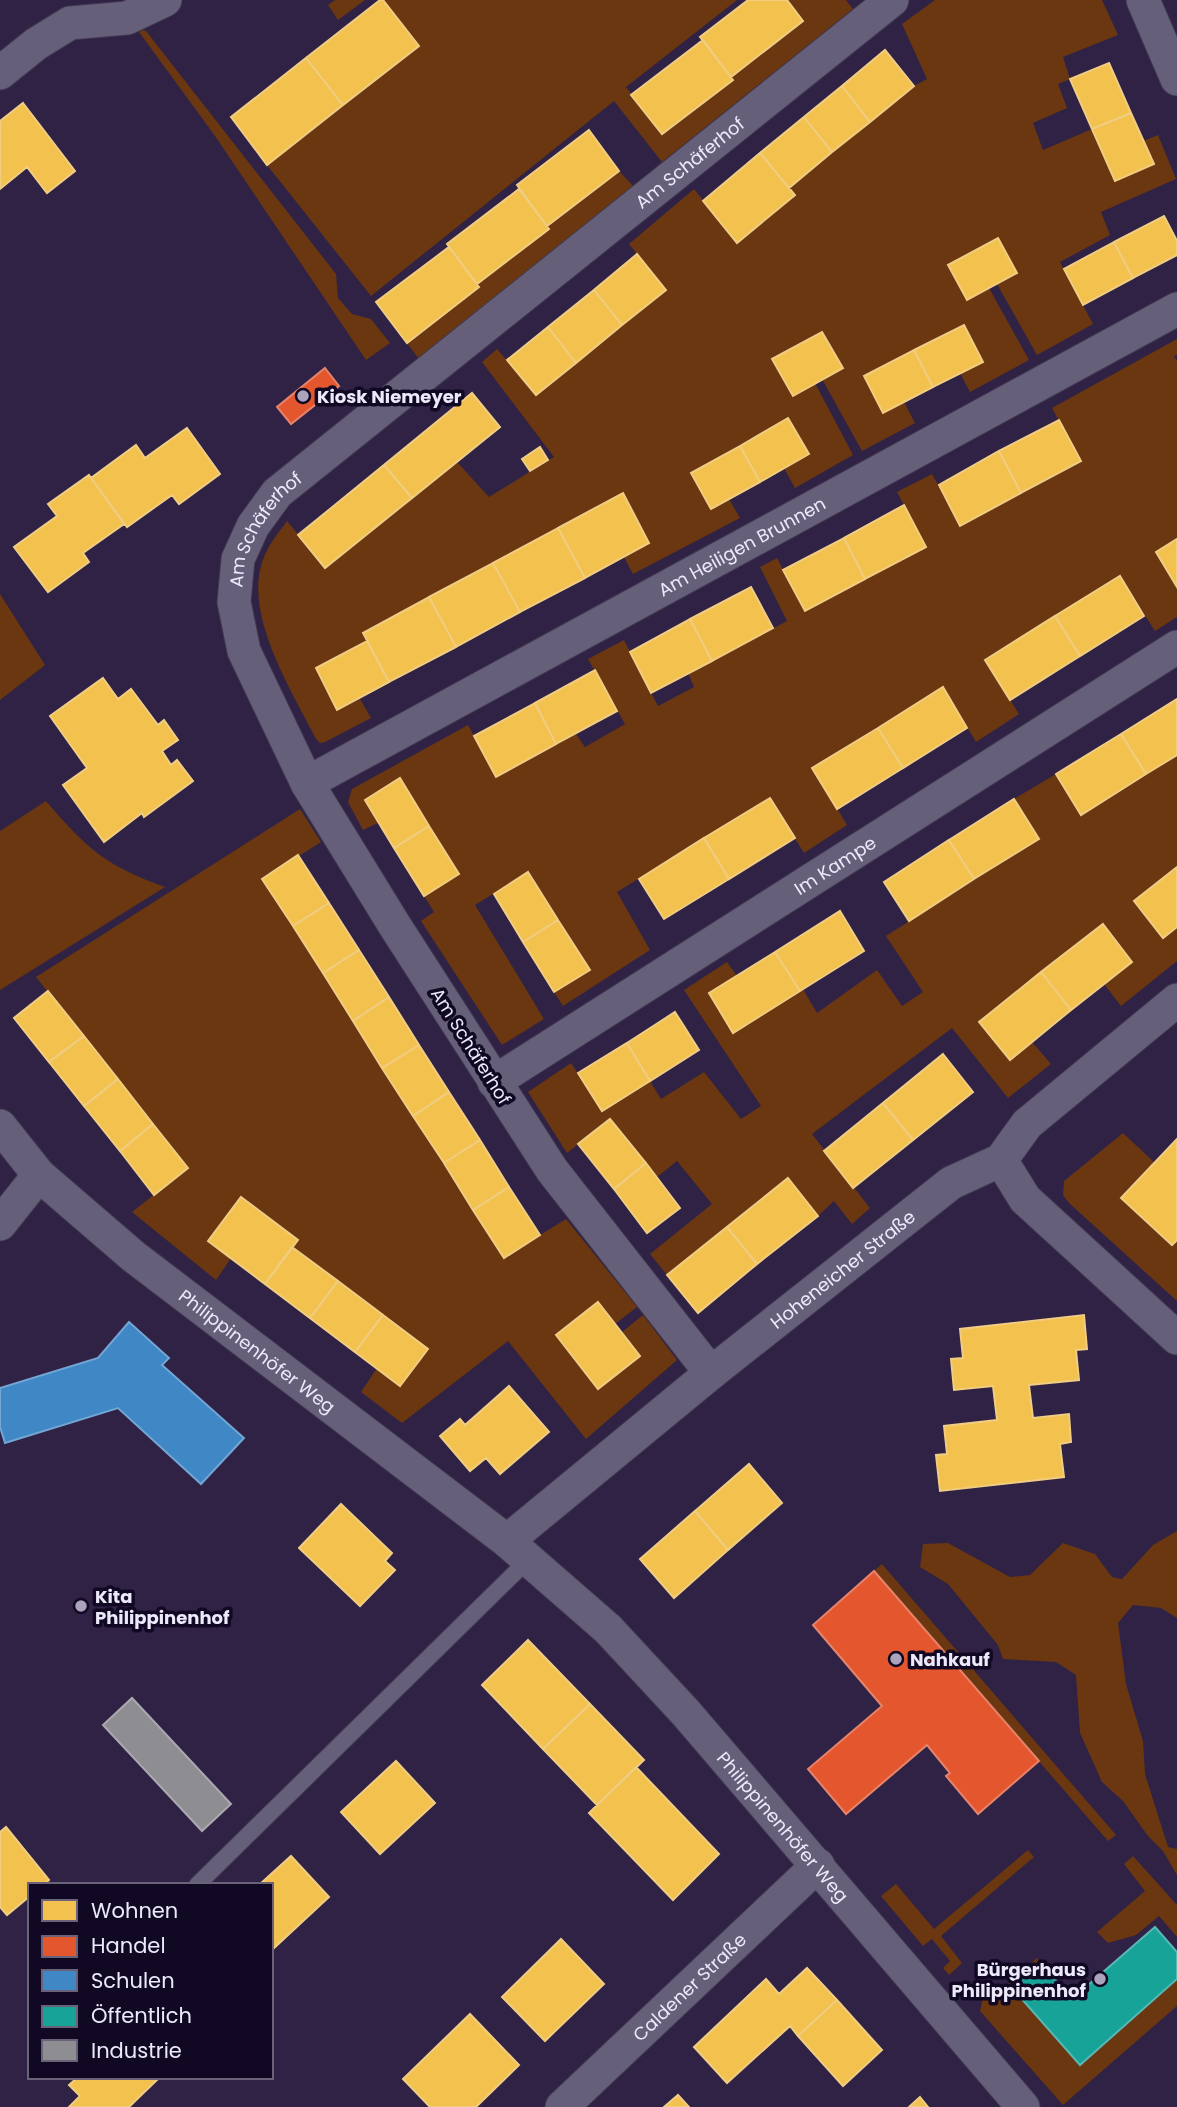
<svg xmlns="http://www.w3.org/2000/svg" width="1177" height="2107" viewBox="0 0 1177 2107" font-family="Poppins,sans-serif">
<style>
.green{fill:#6a3711}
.homes{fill:#f2c14e;stroke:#f0cd82;stroke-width:2}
.shops{fill:#e4572e;stroke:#e6836b;stroke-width:2}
.schools{fill:#3f88c5;stroke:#73a5d5;stroke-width:2}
.public{fill:#17a398;stroke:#57b8b5;stroke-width:2}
.industry{fill:#8d8d92;stroke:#aaa9b1;stroke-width:2}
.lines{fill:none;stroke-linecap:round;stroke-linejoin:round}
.service-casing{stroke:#413951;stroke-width:18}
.minor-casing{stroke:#413951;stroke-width:35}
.service{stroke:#665f79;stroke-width:16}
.minor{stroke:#665f79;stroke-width:33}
.poi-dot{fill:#aaa3bb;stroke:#110823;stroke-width:2.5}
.labels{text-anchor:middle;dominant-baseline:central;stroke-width:7;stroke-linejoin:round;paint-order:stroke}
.street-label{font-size:18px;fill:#ece9fa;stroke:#110823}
.poi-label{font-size:18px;font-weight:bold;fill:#ece9fa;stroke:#110823;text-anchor:start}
</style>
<rect width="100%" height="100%" fill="#2f2245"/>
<path class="green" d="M335,0H365L338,20L328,5Z
M383,0H737L626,87L662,134L733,80L731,77L803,22L787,0H846L853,9L662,162L614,101L371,296L267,165L419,47Z
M1102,0L1118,35L1063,57L1070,79L1058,84L1067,108L1033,123L1043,150L1092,129L1115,181L1153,165L1143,141L1158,135L1176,179L1101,212L1110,235L1060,262L1093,324L1037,355L997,284L1017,273L998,238L948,266L967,300L989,288L1029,360L970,392L960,373L983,361L963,325L865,376L883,413L904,402L915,423L862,451L822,379L843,368L822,332L773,359L815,383L853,455L795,488L784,468L809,453L788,418L691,473L711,509L729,499L740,518L633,574L624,557L649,543L623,494L363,632L367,641L316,669L337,710L360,699L371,718L325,742L320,743L316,739C292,691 241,612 264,557C269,544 279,532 287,521L326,568L457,462L489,497L554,457L482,362L497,349L536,395L666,290L629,244L694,189L737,242L794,196L789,188L914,86L927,79L902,24L935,0Z
M143,30L146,31L336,274L338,298L352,314L371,319L390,343L366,360L215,136L139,32Z
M619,171L634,187L419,359L407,343L479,287L477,284L549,229L547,226Z
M1177,339V355L1174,356L1177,361V539L1156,552L1177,587V617L1155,631L1120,576L985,660L1019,714L976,742L943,687L813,768L847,825L804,853L770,798L617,892L650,950L563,1006L554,992L590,970L529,872L475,905L544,1019L502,1045L421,921L434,912L424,896L459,873L400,779L365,800L378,823L363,830L348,802L352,789L468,725L497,777L576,734L585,747L625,724L588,659L624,640L658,706L694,687L688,673L787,621L760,567L777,558L805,611L926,547L897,492L932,474L961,526L1081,462L1052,408Z
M0,594L45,665L0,700Z
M1177,755V867L1134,901L1163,938L1177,927V961L1121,1006L1104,984L1132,961L1103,924L979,1021L1009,1059L1032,1042L1051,1064L1008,1098L952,1028L812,1134L870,1208L852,1224L834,1201L818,1216L787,1179L667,1275L650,1254L712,1204L677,1161L657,1177L610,1119L567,1153L528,1092L571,1063L603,1110L650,1081L661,1099L704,1072L741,1119L761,1106L684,990L727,962L737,976L709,994L734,1032L803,989L817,1013L877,970L902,1006L923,992L886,936L1039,839L1014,799L1056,774L1081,814Z
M46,801C86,848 106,866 165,887L0,990V831Z
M300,809L321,842L263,879L503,1258L566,1219L637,1307L615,1324L598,1302L556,1335L598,1389L640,1356L622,1332L643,1315L677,1360L586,1439L508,1341L402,1423L361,1392L377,1368L401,1385L428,1349L292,1247L297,1239L241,1198L231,1258L216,1280L132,1212L188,1168L36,977Z
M1123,1133L1155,1163L1122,1198L1172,1245L1177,1240V1301L1069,1203L1063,1195L1064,1181Z
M1177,1531V1618L1161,1608L1133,1605L1118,1623L1126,1684L1143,1741L1145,1774L1168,1847L1177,1849V1875L1163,1851L1148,1836L1123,1801L1102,1782L1080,1733L1076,1675L1056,1662L1003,1659L998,1645L948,1584L920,1567L923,1544L948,1543L1010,1577L1030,1575L1063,1543L1095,1554L1112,1577L1122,1579L1153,1545Z
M882,1564L1116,1835L1108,1841L874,1571Z
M1028,1850L1034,1857L941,1936L962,1963L949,1975L943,1968L950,1961L932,1939L923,1946L881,1896L896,1884L934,1929Z
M1133,1856L1177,1905V1937L1159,1916L1136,1935L1108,1943L1097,1932L1145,1891L1124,1864Z
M1037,1958L1041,1963L1012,1988L1080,2064L1177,1979V2006L1063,2105L980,2011L983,1998L997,1986L1001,1990Z"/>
<path class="homes" d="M380,0H383L419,46L343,105L306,58Z
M748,0H787L803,21L731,77L700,37Z
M703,40L733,80L662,134L631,95Z
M885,50L914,86L870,122L842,86Z
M306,58L343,105L267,165L231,117Z
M1109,63L1131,113L1092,129L1070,79Z
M842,86L870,122L832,152L804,117Z
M23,103L75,171L47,193L27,167L0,189V121Z
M1131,113L1154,164L1115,181L1092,129Z
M804,117L832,152L789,188L760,153Z
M589,130L619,171L547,226L517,185Z
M760,153L795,195L737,243L703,201Z
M519,189L549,229L477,284L447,244Z
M1164,216L1177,241V255L1133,278L1114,242Z
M998,238L1017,273L967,300L948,265Z
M1114,242L1133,278L1083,305L1064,269Z
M449,247L479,287L407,343L376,302Z
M637,254L666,290L622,325L594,290Z
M594,290L622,325L576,363L548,327Z
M964,325L983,362L933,387L914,350Z
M548,327L576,363L536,395L507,360Z
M822,332L843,368L793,396L772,359Z
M914,350L933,387L883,413L864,376Z
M472,393L500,427L412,498L384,465Z
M788,418L809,454L760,482L740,446Z
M1059,420L1081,461L1021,493L999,451Z
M187,428L220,474L179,504L172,495L127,527L91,478L136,445L145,458Z
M740,446L760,482L711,509L691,473Z
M540,447L548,460L530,471L522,459Z
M999,451L1021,493L960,526L939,485Z
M384,465L412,498L325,568L298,535Z
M89,475L124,524L83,553L89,562L48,592L14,547L57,516L48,504Z
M623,493L649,543L585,578L558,528Z
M904,505L926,547L865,579L844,538Z
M558,528L585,578L520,612L493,563Z
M844,538L865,579L805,611L783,570Z
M1177,539V587L1156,552Z
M493,563L520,612L456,647L429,597Z
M1120,576L1144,616L1080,656L1055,616Z
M751,587L773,628L712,661L690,619Z
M429,597L456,647L389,682L363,633Z
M1055,616L1080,656L1010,700L985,660Z
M690,619L712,661L651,693L630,652Z
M367,641L389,682L337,710L316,668Z
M595,670L617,711L556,744L535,703Z
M103,678L118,699L131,689L158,725L164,720L178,740L162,751L171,765L177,760L193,781L144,817L142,813L104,842L63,785L87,768L50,716Z
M943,687L967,728L903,768L878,728Z
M1177,699V755L1146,774L1121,734Z
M535,703L556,744L496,777L474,736Z
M878,728L903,768L837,809L812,768Z
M1121,734L1146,774L1081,815L1056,774Z
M400,778L429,826L394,848L365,800Z
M770,798L795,838L729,879L704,838Z
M1014,799L1039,839L974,879L949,840Z
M429,826L459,874L424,896L394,848Z
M704,838L729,879L664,919L639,879Z
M949,840L974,879L909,921L884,882Z
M298,855L329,903L293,926L262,879Z
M1177,867V927L1163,938L1134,901Z
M528,872L558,920L523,942L494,894Z
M329,903L359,950L323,973L293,926Z
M840,911L864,951L800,991L775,952Z
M558,920L590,970L554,992L523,942Z
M1103,924L1132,962L1071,1010L1041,972Z
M359,950L389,997L353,1021L323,973Z
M775,952L800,991L733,1033L709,993Z
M1041,972L1071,1010L1010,1060L979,1022Z
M48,991L84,1036L49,1062L14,1018Z
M389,997L419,1045L382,1068L353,1021Z
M675,1012L699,1050L650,1081L627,1043Z
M84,1036L118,1079L84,1106L49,1062Z
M627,1043L650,1081L602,1111L578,1073Z
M419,1045L449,1092L413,1116L382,1068Z
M943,1054L973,1092L913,1140L883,1103Z
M118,1079L153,1124L120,1151L84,1106Z
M449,1092L480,1140L444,1163L413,1116Z
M883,1103L913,1140L853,1188L824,1151Z
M610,1119L646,1163L614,1189L578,1144Z
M153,1124L188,1168L154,1195L120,1151Z
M1177,1139V1240L1172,1245L1121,1198Z
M480,1140L509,1187L473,1210L444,1163Z
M646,1163L680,1208L647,1233L614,1189Z
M788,1178L818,1216L757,1264L727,1227Z
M509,1187L540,1235L504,1258L473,1210Z
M241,1197L298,1240L265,1284L208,1241Z
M727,1227L757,1264L698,1313L667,1275Z
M292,1247L338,1281L310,1318L265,1284Z
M338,1281L383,1315L355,1352L310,1318Z
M598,1302L640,1356L598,1389L556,1335Z
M383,1315L428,1349L400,1386L355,1352Z
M1084,1315L1087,1349L1076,1350L1079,1380L1029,1385L1033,1418L1069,1414L1071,1442L1060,1444L1064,1477L940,1491L936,1455L947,1454L944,1426L997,1420L993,1386L954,1390L951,1359L963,1358L960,1329Z
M509,1386L549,1432L500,1474L486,1458L470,1471L440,1436L460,1419L465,1425Z
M749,1464L782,1503L728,1550L695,1511Z
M341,1504L392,1553L385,1561L395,1570L360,1606L299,1548Z
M695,1511L728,1550L674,1598L640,1559Z
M528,1640L590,1704L543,1749L482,1685Z
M590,1704L644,1760L597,1805L543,1749Z
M396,1761L435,1803L380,1854L341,1812Z
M636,1767L719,1854L673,1900L589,1813Z
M6,1827L49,1880L44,1885H30V1896L7,1915L0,1907V1832Z
M291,1856L329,1897L274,1948L271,1945V1885H259Z
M561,1939L604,1984L545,2041L502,1997Z
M807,1968L837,2000L798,2036L790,2026L727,2083L694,2047L766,1979L779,1994Z
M837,2000L882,2050L843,2086L798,2036Z
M470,2014L519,2065L476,2107H430L403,2079Z
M78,2077H160L129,2107H69L80,2096L69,2085Z
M678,2095L689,2107H664Z
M920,2097L928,2107H909Z"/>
<path class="shops" d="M325,368L339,386L291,424L277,407Z
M874,1571L1039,1761L978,1814L946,1776L950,1773L927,1745L846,1814L808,1769L882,1706L813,1625Z"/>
<path class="schools" d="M129,1322L169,1358L162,1365L244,1438L201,1484L118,1408L5,1443L0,1427V1388L98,1358Z"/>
<path class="public" d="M1155,1927L1177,1952V1979L1080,2065L1012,1988L1041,1963L1072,1999Z"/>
<path class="industry" d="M132,1698L231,1804L202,1831L103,1725Z"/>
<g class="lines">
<defs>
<path id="service" d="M197,1885L529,1559"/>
<g id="minor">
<path d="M1143,0L1177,79"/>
<path d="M0,73L36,44L70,23L127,18L165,0"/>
<path id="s1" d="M307,783L1177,309"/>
<path id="s2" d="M494,1082L1177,647"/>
<path id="s3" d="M0,1126L39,1175L133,1256L507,1541L608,1629L686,1713L1023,2107"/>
<path d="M1001,1160L1025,1199L1177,1338"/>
<path d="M0,1224L39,1175"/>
<path id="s4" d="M711,1373L552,1170L395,926L307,783L244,651L234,602L238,559L253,526L277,493L892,0"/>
<path id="s5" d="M507,1541L711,1373L951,1183L1001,1160L1027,1124L1177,1000"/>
<path id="s6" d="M562,2107L818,1865"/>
</g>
</defs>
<use href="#service" class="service-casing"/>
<use href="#minor" class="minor-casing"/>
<use href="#service" class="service"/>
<use href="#minor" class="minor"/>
</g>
<g class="poi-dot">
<circle cx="303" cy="396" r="7"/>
<circle cx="81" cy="1606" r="7"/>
<circle cx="896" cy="1659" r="7"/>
<circle cx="1100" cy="1979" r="7"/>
</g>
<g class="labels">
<g class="street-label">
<text stroke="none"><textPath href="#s4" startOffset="1561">Am Schäferhof</textPath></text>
<text stroke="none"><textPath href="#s4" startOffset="994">Am Schäferhof</textPath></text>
<text stroke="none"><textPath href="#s1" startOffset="495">Am Heiligen Brunnen</textPath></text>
<text stroke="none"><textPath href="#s2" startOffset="404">Im Kampe</textPath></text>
<text transform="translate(471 1046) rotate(58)">Am Schäferhof</text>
<text stroke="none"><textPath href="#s5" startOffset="432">Hoheneicher Straße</textPath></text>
<text stroke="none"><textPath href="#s3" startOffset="343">Philippinenhöfer Weg</textPath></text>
<text stroke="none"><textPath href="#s3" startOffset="1055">Philippinenhöfer Weg</textPath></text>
<text stroke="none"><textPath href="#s6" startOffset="175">Caldener Straße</textPath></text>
</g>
<g class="poi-label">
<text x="317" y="396">Kiosk Niemeyer</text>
<text x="95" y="1596">Kita<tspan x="95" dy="21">Philippinenhof</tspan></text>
<text x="910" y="1659">Nahkauf</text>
<text x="1086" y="1969" text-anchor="end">Bürgerhaus<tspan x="1086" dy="21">Philippinenhof</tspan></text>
</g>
</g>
<rect x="28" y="1883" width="245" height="196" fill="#110823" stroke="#696279" stroke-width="2"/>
<rect x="42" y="1900" width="35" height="21" fill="#f2c14e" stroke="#696279" stroke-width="2"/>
<text x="91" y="1918" font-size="21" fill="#ece9fa">Wohnen</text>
<rect x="42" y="1936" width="35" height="21" fill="#e4572e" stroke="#696279" stroke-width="2"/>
<text x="91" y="1953" font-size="21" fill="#ece9fa">Handel</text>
<rect x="42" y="1970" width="35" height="21" fill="#3f88c5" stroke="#696279" stroke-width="2"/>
<text x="91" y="1988" font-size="21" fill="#ece9fa">Schulen</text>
<rect x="42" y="2006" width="35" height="21" fill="#17a398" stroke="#696279" stroke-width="2"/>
<text x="91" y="2023" font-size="21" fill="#ece9fa">Öffentlich</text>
<rect x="42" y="2040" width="35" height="21" fill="#8d8d92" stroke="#696279" stroke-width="2"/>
<text x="91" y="2058" font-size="21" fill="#ece9fa">Industrie</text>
</svg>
